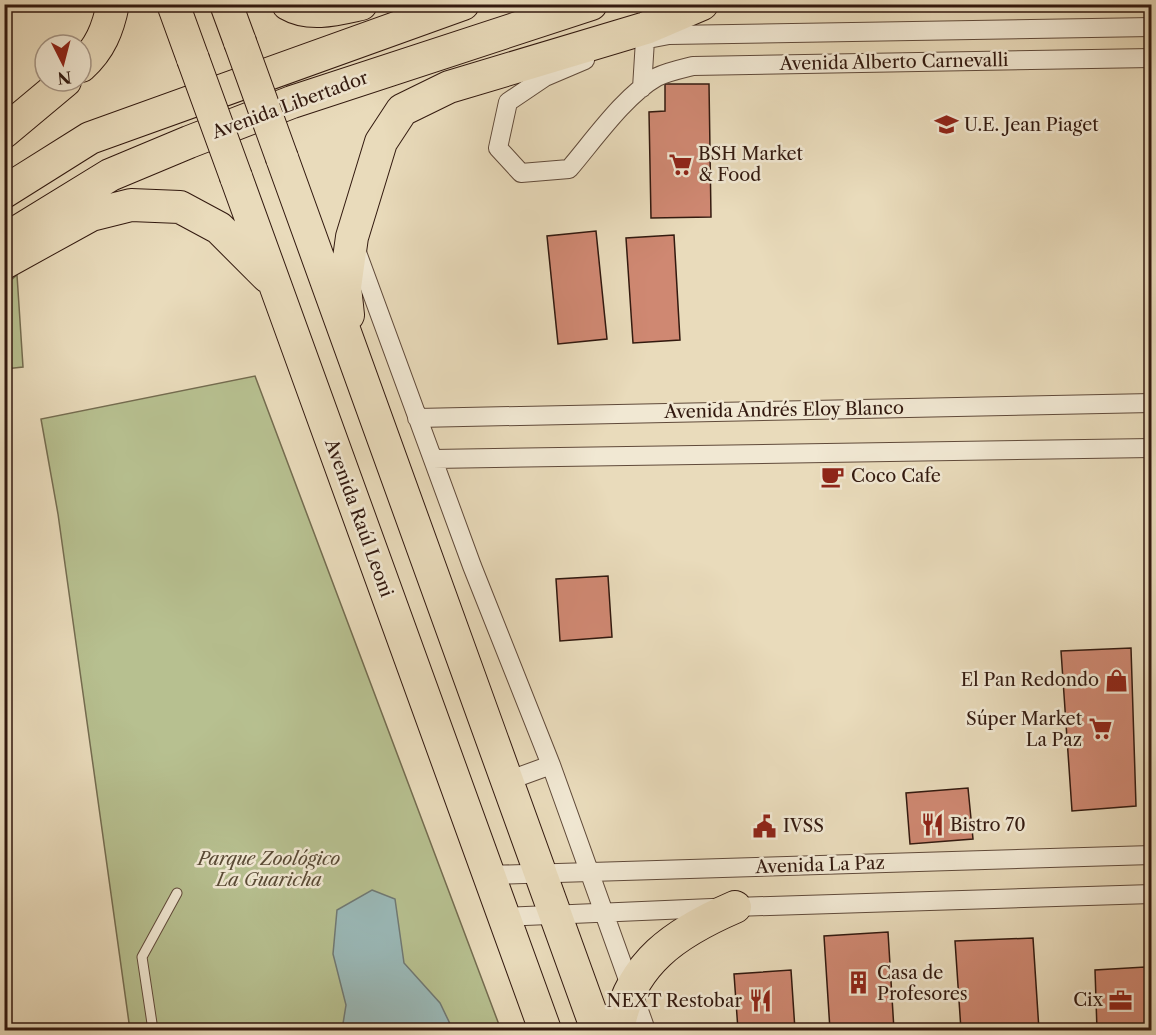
<svg xmlns="http://www.w3.org/2000/svg" width="1156" height="1035" viewBox="0 0 1156 1035" font-family="'Libre Caslon Text',serif">
<style>
.green{fill:#b7c090;stroke:#746c50;stroke-width:1.5}
.water{fill:#9ab9b8;stroke:#707974;stroke-width:1.5}
.building{fill:#cf8872;stroke:#32190f;stroke-width:1.5}
.lines{fill:none;stroke-linecap:round;stroke-linejoin:round}
.service-casing{stroke:#604a3a;stroke-width:11}
.minor-casing{stroke:#604a3a;stroke-width:20}
.trunk-casing{stroke:#32190f;stroke-width:34}
.service{stroke:#f1e8d3;stroke-width:9}
.minor{stroke:#f1e8d3;stroke-width:18}
.trunk{stroke:#e9dbbb;stroke-width:32}
.trunk-bridge-casing{stroke:#32190f;stroke-width:34;stroke-linecap:butt}
.trunk-bridge{stroke:#e9dbbb;stroke-width:32}
.labels{text-anchor:middle;dominant-baseline:central;stroke-width:5;stroke-linejoin:round;paint-order:stroke}
.street-label{font-size:18px;fill:#32190f;stroke:#f1e8d3}
.poi-label{font-size:18px;fill:#32190f;stroke:#f1e8d3;text-anchor:start}
.park-label{font-size:18px;font-style:italic;fill:#5a4b36;stroke:#f1e8d3}
</style>
<rect width="100%" height="100%" fill="#e9dbbb"/>
<filter id="stains"><feTurbulence type="fractalNoise" baseFrequency=".00333" numOctaves="4"/><feColorMatrix values="0 0 0 0 .2 0 0 0 0 .09 0 0 0 0 .02 0 0 0 .5 -.17"/></filter>
<radialGradient id="worn" r=".72"><stop offset=".6" stop-color="#630" stop-opacity="0"/><stop offset="1" stop-color="#630" stop-opacity=".3"/></radialGradient>
<path class="green" d="M17,275L23,367L5,369V285Z
M255,376L501,1030H130L58,514L41,419Z"/>
<path class="water" d="M372,890L395,899L404,963L440,1003L453,1030H342L346,1005L333,954L337,910Z"/>
<path class="building" d="M665,84H709L711,217L651,218L649,112L665,111Z
M596,231L607,339L558,344L547,236Z
M674,235L680,340L633,343L626,238Z
M608,576L612,637L560,641L556,579Z
M1131,648L1136,806L1072,811L1061,651Z
M968,788L973,839L910,844L906,793Z
M888,932L894,1030H830L824,936Z
M1033,938L1039,1030H961L955,941Z
M1145,967L1149,1030H1097L1095,970Z
M791,970L795,1030H738L734,974Z"/>
<g class="lines">
<defs>
<path id="service" d="M153,1030L142,957L177,893"/>
<path id="minor" d="M648,39L669,35L1152,27
M585,60L545,77L508,102L498,148L521,173L569,169C593,141 625,95 657,77C667,72 681,69 693,66L1152,58
M642,88L645,40
M355,247L472,566L551,765L646,1030
M417,418L1152,403
M433,459L1152,448
M507,781L551,765
M488,875L1152,855
M504,917L735,907L1152,894"/>
<path id="trunk" d="M173,4L193,59
M226,4L240,42
M288,4C310,17 338,9 361,4
M81,66C100,49 108,29 113,4
M4,132L65,81
M282,158L597,1030
M236,177L545,1030
M4,192L90,138L463,4
M4,240L110,175L189,142L292,102L591,4
M4,263L91,215L131,205L180,207L219,228L268,277
M348,315L345,287L352,237L381,142L402,110L449,87L646,28L702,4
M618,1030C629,963 677,932 735,907"/>
</defs>
<use href="#service" class="service-casing"/>
<use href="#minor" class="minor-casing"/>
<use href="#trunk" class="trunk-casing"/>
<use href="#service" class="service"/>
<use href="#minor" class="minor"/>
<use href="#trunk" class="trunk"/>
<defs>
<path id="trunk-bridge" d="M240,42L282,158
M193,59L236,177"/>
</defs>
<use href="#trunk-bridge" class="trunk-bridge-casing"/>
<use href="#trunk-bridge" class="trunk-bridge"/>
</g>
<defs>
<symbol id="school-bare" viewBox="-9 -9 18 18"><path d="M0-5L7-2L0 1L-7-2ZM-4 1L0 2.5L4 1V4Q0 6-4 4Z" fill="#8f2418" stroke="#f1e8d3" stroke-width="2.5" paint-order="stroke"/></symbol>
<symbol id="supermarket-bare" viewBox="-9 -9 18 18"><path d="M-6-5.5h2.5l.6 2H6L4.5 2H-2.5L-4.4-4H-6ZM-1.5 3.2a1.3 1.3 0 1 0 .1 0ZM3 3.2a1.3 1.3 0 1 0 .1 0Z" fill="#8f2418" stroke="#f1e8d3" stroke-width="2.5" paint-order="stroke"/></symbol>
<symbol id="cafe-bare" viewBox="-9 -9 18 18"><path d="M-5.5-4.5H6V0H3Q3 3.5 0 3.5H-2.5Q-5.5 3.5-5.5 0ZM3-3.2v2h1.7v-2ZM-6 4.5H4V6H-6Z" fill="#8f2418" stroke="#f1e8d3" stroke-width="2.5" paint-order="stroke"/></symbol>
<symbol id="shop-bare" viewBox="-9 -9 18 18"><path d="M-5-2.5h2.3a2.7 3.5 0 0 1 5.4 0H5L5.5 6h-11ZM-1.5-2.5h3a1.5 2.3 0 0 0-3 0Z" fill="#8f2418" stroke="#f1e8d3" stroke-width="2.5" paint-order="stroke"/></symbol>
<symbol id="restaurant-bare" viewBox="-9 -9 18 18"><path d="M-5-6h1v4h1v-4h1v4h1v-4h1v5L-1.5 .5V6h-2V.5L-5-1ZM5-6V6H3V1.5H1.5Q1.5-4 5-6Z" fill="#8f2418" stroke="#f1e8d3" stroke-width="2.5" paint-order="stroke"/></symbol>
<symbol id="civic-bare" viewBox="-9 -9 18 18"><path d="M-.6-6.5H3V-4.5H.6V-3L4-1V1h2V6H-6V1h2V-1L-.6-3ZM-1.2 2.5V6h2.4V2.5Z" fill="#8f2418" stroke="#f1e8d3" stroke-width="2.5" paint-order="stroke"/></symbol>
<symbol id="building-bare" viewBox="-9 -9 18 18"><path d="M-4-6H4V6H1V3H-1V6H-4ZM-2.5-4.3h1.7v1.8h-1.7ZM.8-4.3h1.7v1.8H.8ZM-2.5-1h1.7V.8h-1.7ZM.8-1h1.7V.8H.8Z" fill="#8f2418" stroke="#f1e8d3" stroke-width="2.5" paint-order="stroke"/></symbol>
<symbol id="office-bare" viewBox="-9 -9 18 18"><path d="M-6-3h4V-5.5h4V-3h4V5H-6ZM-1-4.5V-3h2v-1.5ZM-6 0V1H6V0Z" fill="#8f2418" stroke="#f1e8d3" stroke-width="2.5" paint-order="stroke"/></symbol>
</defs>
<g fill-rule="evenodd">
<use href="#school-bare" x="930" y="108" width="33" height="33"/>
<use href="#supermarket-bare" x="664" y="148" width="33" height="33"/>
<use href="#cafe-bare" x="816" y="460" width="33" height="33"/>
<use href="#shop-bare" x="1100" y="664" width="33" height="33"/>
<use href="#supermarket-bare" x="1084" y="712" width="33" height="33"/>
<use href="#restaurant-bare" x="916" y="808" width="33" height="33"/>
<use href="#civic-bare" x="748" y="810" width="33" height="33"/>
<use href="#building-bare" x="842" y="966" width="33" height="33"/>
<use href="#office-bare" x="1104" y="984" width="33" height="33"/>
<use href="#restaurant-bare" x="744" y="984" width="33" height="33"/>
</g>
<g class="labels">
<g class="street-label">
<text transform="translate(894 62) rotate(-1)">Avenida Alberto Carnevalli</text>
<text transform="translate(290 105) rotate(-20)">Avenida Libertador</text>
<text transform="translate(784 410) rotate(-1)">Avenida Andrés Eloy Blanco</text>
<text transform="translate(359 518) rotate(70)">Avenida Raúl Leoni</text>
<text transform="translate(820 865) rotate(-2)">Avenida La Paz</text>
</g>
<g class="poi-label">
<text x="964" y="125">U.E. Jean Piaget</text>
<text x="698" y="154">BSH Market<tspan x="698" dy="21">&amp; Food</tspan></text>
<text x="851" y="476">Coco Cafe</text>
<text x="1099" y="680" text-anchor="end">El Pan Redondo</text>
<text x="1082" y="719" text-anchor="end">Súper Market<tspan x="1082" dy="21">La Paz</tspan></text>
<text x="950" y="825">Bistro 70</text>
<text x="783" y="826">IVSS</text>
<text x="877" y="973">Casa de<tspan x="877" dy="21">Profesores</tspan></text>
<text x="1103" y="1000" text-anchor="end">Cix</text>
<text x="742" y="1001" text-anchor="end">NEXT Restobar</text>
</g>
<g class="park-label">
<text x="269" y="859">Parque Zoológico<tspan x="269" dy="21">La Guaricha</tspan></text>
</g>
</g>
<rect width="1156" height="1035" fill="none" stroke="#e9dbbb" stroke-width="24"/>
<rect x="6" y="6" width="1144" height="1023" fill="none" stroke="#32190f" stroke-width="3"/>
<rect x="12" y="12" width="1132" height="1011" fill="none" stroke="#32190f" stroke-width="1.5"/>
<g transform="translate(63 63) rotate(174)"><circle r="28" fill="#f1e8d3" stroke="#a59585" stroke-width="1.5"/>
<path d="M0-4.5L10 22L0 15L-10 22Z" fill="#8f2418"/>
<text y="-9" font-size="16" font-weight="bold" text-anchor="middle" fill="#32190f">N</text>
</g>
<rect width="100%" height="100%" filter="url(#stains)"/>
<rect width="100%" height="100%" fill="url(#worn)"/>
</svg>
